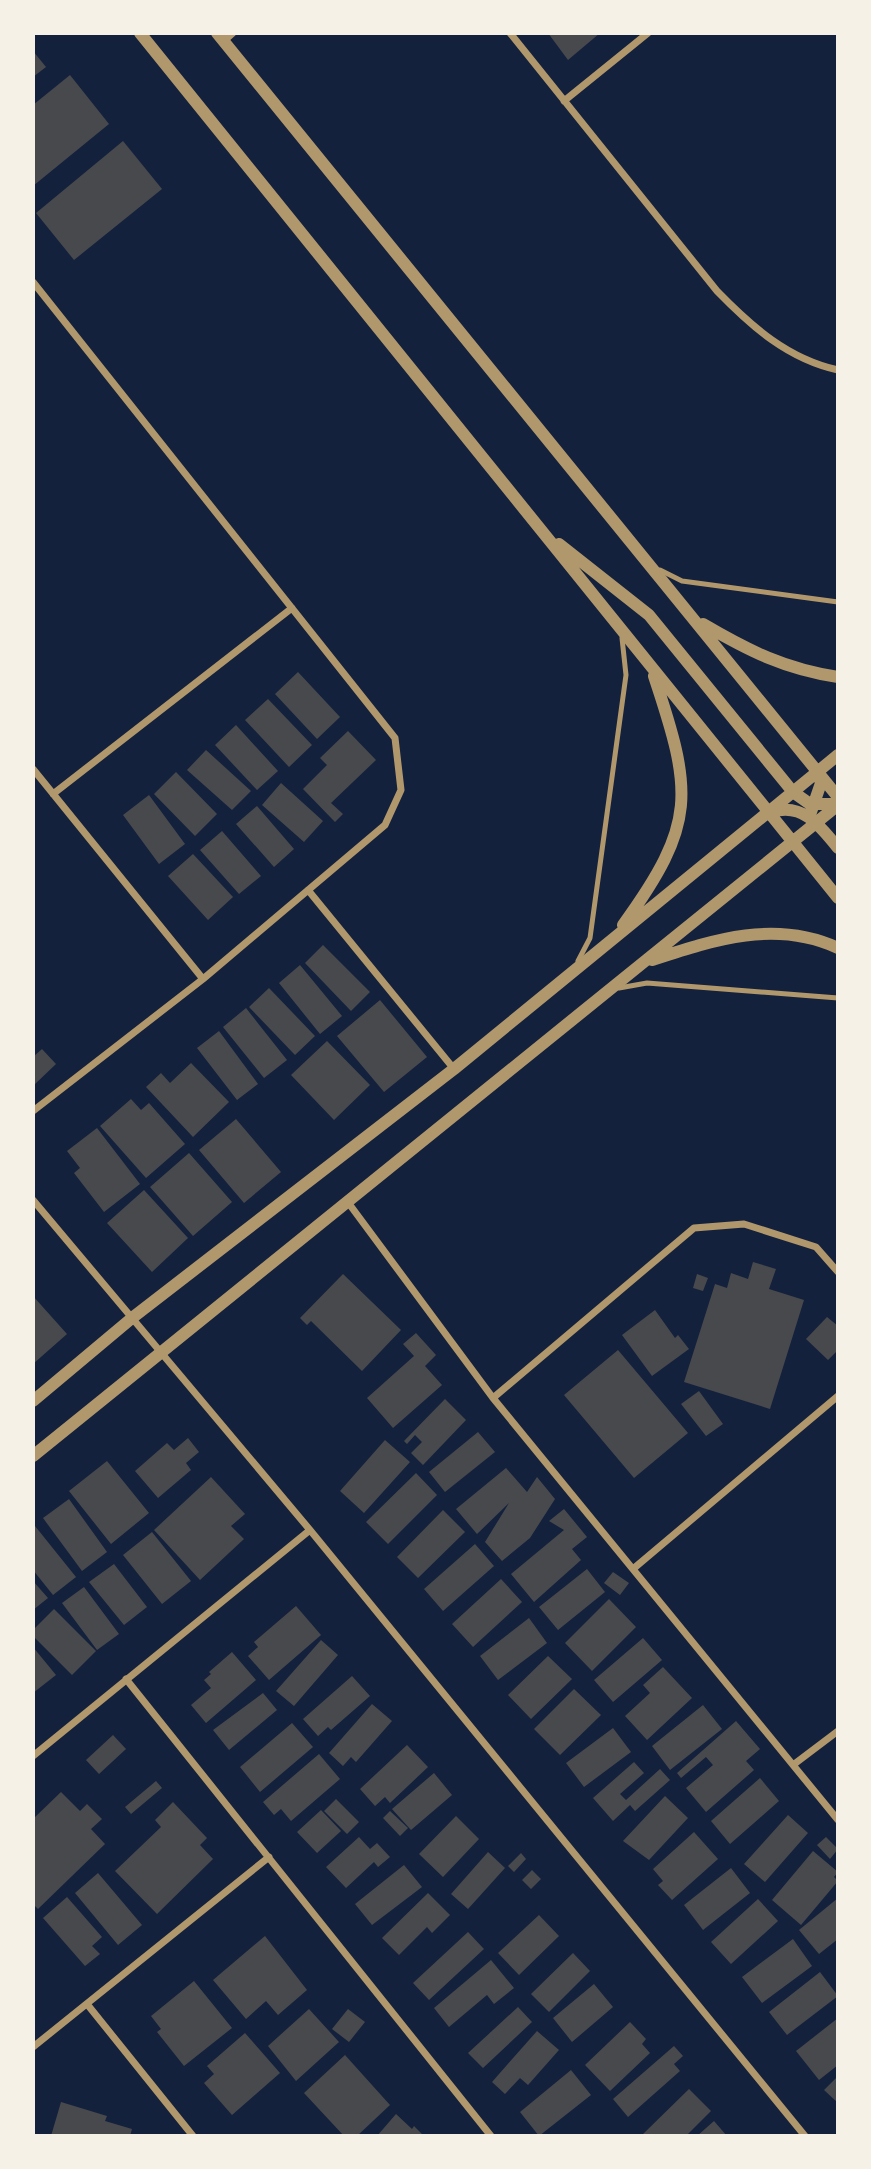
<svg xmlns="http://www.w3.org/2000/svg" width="871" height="2169" viewBox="0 0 871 2169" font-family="'Noto Serif',serif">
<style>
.building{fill:#48494c}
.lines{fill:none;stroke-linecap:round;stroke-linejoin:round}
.service{stroke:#b1986c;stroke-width:5}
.minor{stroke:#b1986c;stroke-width:7}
.tertiary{stroke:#b1986c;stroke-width:12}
</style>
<rect width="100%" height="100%" fill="#14213d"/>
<path class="building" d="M548,33H600L568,60Z
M33,51L46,67L33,77Z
M70,75L109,124L33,186V105Z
M123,141L162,189L74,260L36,213Z
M298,672L340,717L317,739L275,694Z
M268,699L312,745L289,767L245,720Z
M236,725L278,771L257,790L215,745Z
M348,731L376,760L331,803L343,814L335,822L303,789L327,765L320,758Z
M206,750L251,791L232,810L187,770Z
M176,772L217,814L195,836L154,794Z
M281,783L323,821L304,842L262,805Z
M149,795L185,844L159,864L123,815Z
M257,806L294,849L274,867L236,824Z
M222,831L261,876L239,894L200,850Z
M193,854L233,897L208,920L168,876Z
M323,945L370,992L351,1011L305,963Z
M300,965L342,1016L320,1034L279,983Z
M269,988L315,1036L295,1055L249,1007Z
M380,1000L427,1057L384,1092L337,1036Z
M246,1008L287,1060L264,1078L223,1027Z
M219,1031L258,1084L237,1100L197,1048Z
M327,1041L370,1085L334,1120L291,1075Z
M42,1049L56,1064L33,1086V1057Z
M191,1063L229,1102L193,1137L146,1087L161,1073L170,1083Z
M131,1099L141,1110L149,1103L185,1144L146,1178L100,1126Z
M236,1119L281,1172L244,1203L199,1150Z
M97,1128L140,1184L104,1212L74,1173L80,1168L67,1151Z
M189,1153L232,1202L193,1236L150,1187Z
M144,1190L188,1238L152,1272L107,1223Z
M753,1262L776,1269L769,1289L804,1300L770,1409L684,1382L715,1284L727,1288L731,1273L748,1279Z
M343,1274L401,1330L362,1371L311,1321L307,1325L300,1318Z
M697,1274L708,1278L703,1291L693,1288Z
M33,1296L67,1334L33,1364Z
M655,1310L675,1338L678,1335L689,1349L652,1376L622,1335Z
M827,1317L838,1326V1350L828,1360L806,1339Z
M416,1333L436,1355L425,1366L442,1385L393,1428L367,1398L414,1356L403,1344Z
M618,1350L688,1433L634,1478L564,1395Z
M699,1391L723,1424L706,1436L681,1404Z
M445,1399L466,1420L423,1465L411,1453L422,1442L415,1435L407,1444L404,1441Z
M478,1432L495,1452L445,1492L429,1472Z
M188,1438L199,1452L186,1463L191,1470L158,1498L135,1471L167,1443L174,1450Z
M385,1440L410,1462L364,1513L340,1491Z
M107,1461L149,1513L111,1544L69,1491Z
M506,1468L527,1492L537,1477L555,1499L530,1538L502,1561L485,1542L509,1503L477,1534L456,1509Z
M416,1473L437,1495L388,1544L366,1522Z
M211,1477L245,1514L231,1526L244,1539L200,1580L154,1530Z
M69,1499L107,1552L82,1571L43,1518Z
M564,1509L587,1537L572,1549L581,1560L534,1602L511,1574L564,1530L549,1521Z
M443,1510L465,1532L418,1578L397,1557Z
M35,1526L76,1577L53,1595L33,1570Z
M152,1532L191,1581L162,1604L123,1555Z
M475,1544L494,1566L443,1611L424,1589Z
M114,1564L147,1607L124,1625L89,1582Z
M587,1569L605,1592L558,1630L539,1607Z
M613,1572L629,1583L620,1595L604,1583Z
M501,1579L522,1602L473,1647L452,1624Z
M33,1581L48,1598L33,1610Z
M84,1587L119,1634L97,1650L62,1603Z
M609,1599L636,1627L592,1671L565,1643Z
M296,1606L321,1635L269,1680L248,1656L258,1647L254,1642Z
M54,1609L96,1651L72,1675L33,1636V1630Z
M529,1618L547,1643L498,1680L480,1656Z
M643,1638L662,1660L613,1702L594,1680Z
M321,1640L338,1655L294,1706L276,1691Z
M33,1647L56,1675L33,1693Z
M232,1652L256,1680L206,1723L191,1705L211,1688L204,1680L211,1674L209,1672Z
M548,1656L572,1679L531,1719L508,1695Z
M663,1667L692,1698L647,1740L625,1716L650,1693L643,1685Z
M352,1676L370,1696L331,1730L328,1727L318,1736L303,1719Z
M574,1689L601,1715L560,1755L534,1729Z
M263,1693L277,1710L229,1750L213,1730Z
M372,1704L392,1721L356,1762L351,1757L343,1766L329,1753Z
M703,1705L722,1729L670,1770L652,1746Z
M736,1721L760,1749L746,1761L754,1770L706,1812L686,1788L713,1765L706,1757L681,1778L677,1773Z
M292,1723L313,1747L260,1792L240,1767Z
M613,1728L631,1752L584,1787L566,1763Z
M113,1735L126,1749L99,1774L86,1760Z
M407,1745L428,1767L390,1803L385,1797L375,1806L360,1789Z
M319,1754L340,1779L291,1821L281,1809L274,1815L263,1802Z
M634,1762L644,1773L620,1794L626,1800L660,1769L670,1780L635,1811L630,1805L613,1821L593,1798Z
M434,1773L452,1795L411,1830L392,1809Z
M760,1778L779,1801L730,1844L711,1821Z
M156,1781L162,1788L131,1814L125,1807Z
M61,1792L80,1811L87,1804L102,1819L91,1829L105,1844L38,1909L33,1904V1819Z
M665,1796L688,1818L649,1860L623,1841Z
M336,1799L359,1822L347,1834L324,1811Z
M173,1802L207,1838L200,1845L213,1859L157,1914L115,1871L161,1827L155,1820Z
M321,1810L341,1831L317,1853L297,1832Z
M390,1811L408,1828L400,1836L383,1818Z
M788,1815L808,1833L765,1882L744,1864Z
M456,1816L479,1839L443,1877L419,1854Z
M694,1832L718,1859L672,1900L658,1885L663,1881L653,1869Z
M359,1837L370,1849L377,1843L390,1857L378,1867L374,1862L346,1888L326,1867Z
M826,1837L838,1849L830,1859L817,1845Z
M813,1851L838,1872L834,1877L838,1881L801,1925L772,1900Z
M488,1852L505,1868L468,1909L451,1894Z
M521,1853L526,1859L514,1872L508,1866Z
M404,1865L422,1887L372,1925L355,1904Z
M731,1868L750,1893L703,1930L684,1905Z
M532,1870L541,1879L531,1889L522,1880Z
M98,1873L142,1925L118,1945L75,1893Z
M428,1893L450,1915L432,1933L427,1927L399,1955L382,1938Z
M67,1897L102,1937L92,1946L100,1954L85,1966L43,1918Z
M838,1898V1939L819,1954L799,1930Z
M758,1899L778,1921L731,1964L711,1942Z
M539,1915L559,1936L519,1975L498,1953Z
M468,1932L484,1949L429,2000L413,1983Z
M265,1936L307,1990L278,2015L266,2001L246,2019L213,1980Z
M793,1939L812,1966L762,2003L742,1977Z
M573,1953L590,1971L549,2012L531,1994Z
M491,1960L514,1988L494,2004L487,1995L449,2027L434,2008Z
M820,1972L838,1996L787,2035L769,2012Z
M194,1981L232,2028L184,2066L157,2032L161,2029L151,2016Z
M594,1984L613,2007L572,2042L553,2018Z
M518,2007L532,2022L483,2068L468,2053Z
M309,2009L339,2042L296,2081L268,2046Z
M348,2009L365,2022L349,2042L332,2029Z
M838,2018V2065L819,2080L796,2051Z
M630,2022L646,2039L642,2044L650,2053L610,2091L585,2065Z
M537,2031L559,2050L528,2085L520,2078L505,2094L492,2082Z
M245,2033L280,2073L232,2115L204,2083L214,2074L207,2066Z
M674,2046L683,2056L674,2064L680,2071L628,2117L613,2099Z
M345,2055L390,2105L357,2136H344L304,2093Z
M571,2070L591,2095L539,2136L520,2112Z
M838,2076V2103L824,2090Z
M689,2089L711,2111L686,2136H641Z
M61,2102L107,2116L105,2121L132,2129L130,2136H51Z
M396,2114L412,2129L414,2126L424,2136H377Z
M714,2121L727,2136H697Z"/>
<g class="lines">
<path class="service" d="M660,570L682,581L838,602
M578,961L590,938L626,675L622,638
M619,988L647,983L838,998"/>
<path class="minor" d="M510,33L717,291C752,327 788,359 838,370
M224,41L233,33
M564,101L648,33
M33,282L395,738L401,790L385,825L203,979L33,1111
M33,769L203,979
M53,794L292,608
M308,890L454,1069
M33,1200L310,1530L805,2136
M347,1201L493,1398L838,1820
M493,1398L694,1228L744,1224L816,1247L838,1272
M633,1569L838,1396
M126,1679L491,2136
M33,1756L310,1530
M793,1765L838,1731
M87,2004L193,2136
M33,2047L269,1857"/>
<path class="tertiary" d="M140,33L838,898
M217,33L838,797
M559,544L649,615L793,792L810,804H837
M703,624C749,651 785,669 838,677
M772,812C803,802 821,827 838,848
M811,812L821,783L818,773
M623,925C697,823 693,793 654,676
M652,960C713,940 775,919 838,948
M33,1401L132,1318L454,1069L838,755
M33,1456L838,805"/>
</g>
<rect width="871" height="2169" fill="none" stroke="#f6f1e7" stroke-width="70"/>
</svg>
